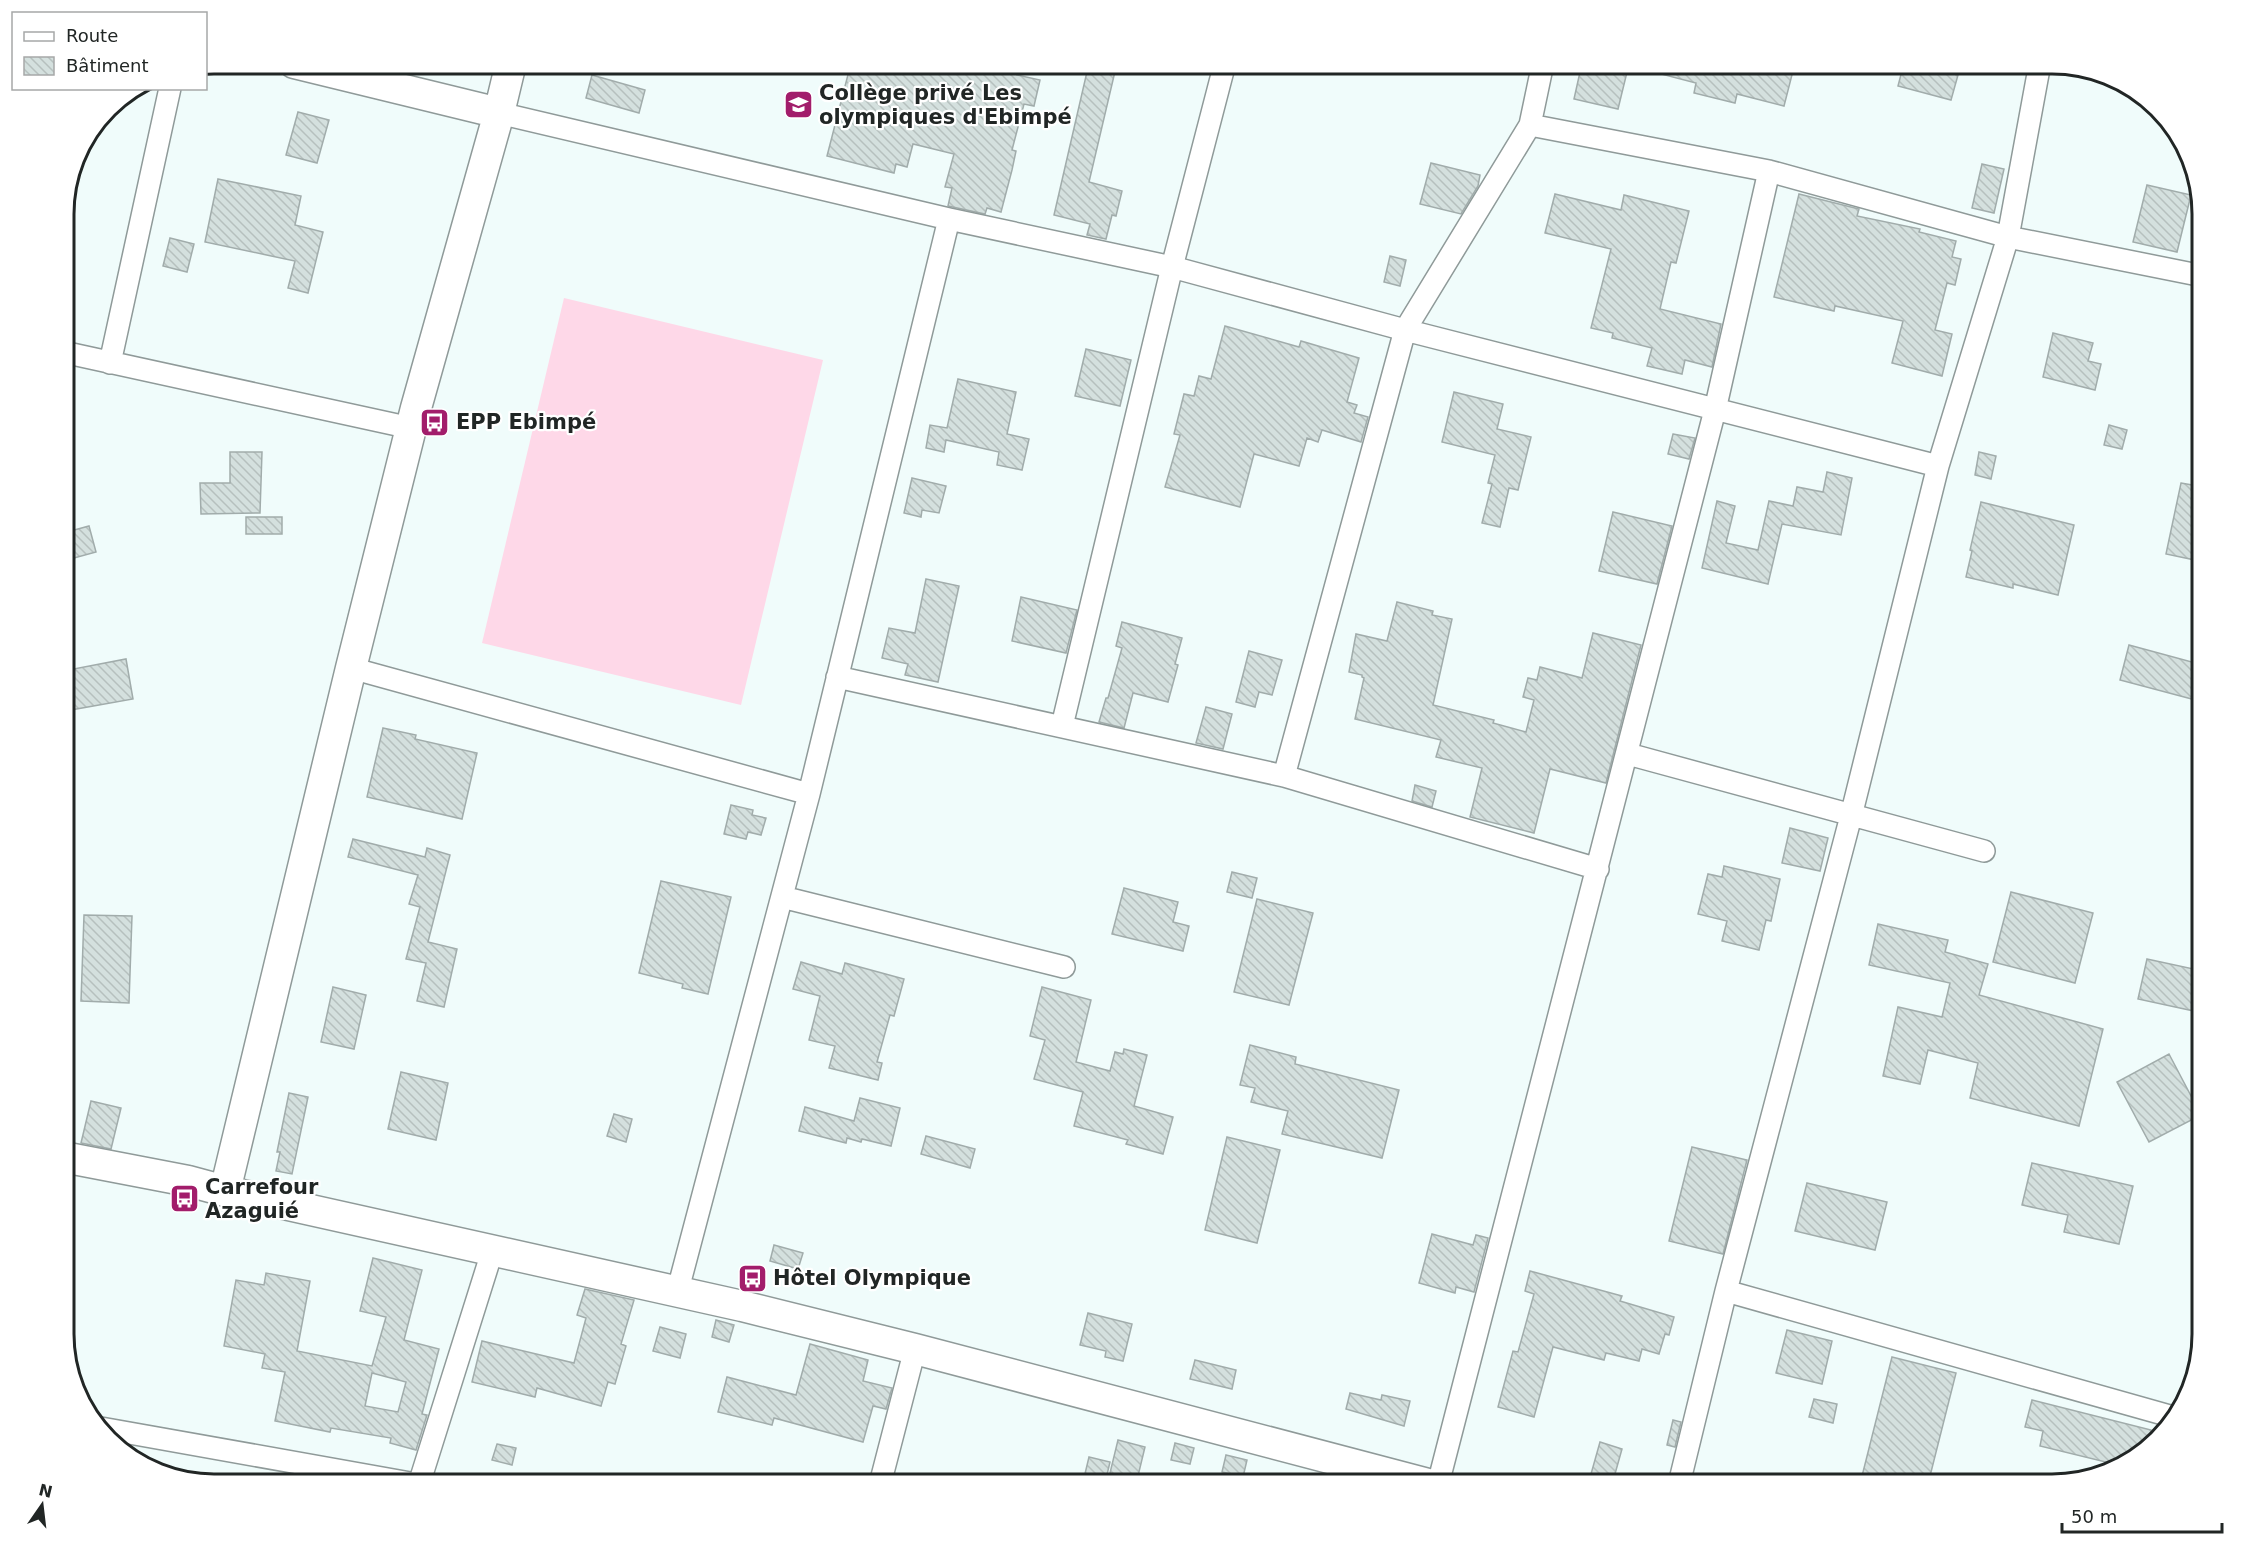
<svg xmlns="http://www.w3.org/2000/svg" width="2266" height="1547" viewBox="0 0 2266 1547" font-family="'DejaVu Sans',sans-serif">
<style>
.pitch{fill:#fed8e8}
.building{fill:url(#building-back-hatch);stroke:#a1acab;stroke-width:1.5;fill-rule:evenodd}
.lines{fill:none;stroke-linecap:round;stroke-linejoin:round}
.street-casing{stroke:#8f9a99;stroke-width:24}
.secondary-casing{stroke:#8f9a99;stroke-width:33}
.street{stroke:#fff;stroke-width:21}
.secondary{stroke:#fff;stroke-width:30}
.labels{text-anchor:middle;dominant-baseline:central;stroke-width:4.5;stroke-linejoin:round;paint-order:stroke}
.poi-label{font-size:21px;font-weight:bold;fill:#212625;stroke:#fff;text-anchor:start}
.rim{fill:none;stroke:#212625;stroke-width:3}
</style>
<defs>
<pattern id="building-back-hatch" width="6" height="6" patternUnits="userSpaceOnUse" patternTransform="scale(1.5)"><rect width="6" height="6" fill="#d4e0de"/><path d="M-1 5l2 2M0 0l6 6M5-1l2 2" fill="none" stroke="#b6c0be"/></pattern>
</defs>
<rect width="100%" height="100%" fill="#f0fcfb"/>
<path class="pitch" d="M564,298L823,360L741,705L482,643Z"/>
<path class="building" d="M851,63H1020L1017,75L1040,80L1034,106L1024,104L1012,150L1016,151L1012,170L1001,212L987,208L985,214L948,206L952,188L945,187L954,154L913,144L907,167L896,164L894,173L827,156Z
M1089,63H1117L1089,182L1122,191L1116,216L1112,215L1106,239L1087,235L1090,224L1054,215Z
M1582,63H1606L1628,68L1618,109L1574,99Z
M1643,63H1795L1784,106L1737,94L1735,103L1694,93L1696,83L1642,69Z
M1904,63H1915L1958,75L1951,100L1898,86Z
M592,75L645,90L639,113L586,98Z
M298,112L329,120L317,163L286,155Z
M1431,163L1480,175L1478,186L1461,214L1420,204Z
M1982,164L2004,169L1994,213L1972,208Z
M218,179L301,196L295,225L323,232L308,293L288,288L295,261L205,242Z
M2147,185L2191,195L2177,252L2133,242Z
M1555,194L1621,210L1624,195L1689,211L1676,263L1671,262L1660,309L1721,324L1712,367L1685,360L1682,374L1647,366L1652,348L1612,338L1613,333L1591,328L1611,249L1545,233Z
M1799,194L1859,209L1857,216L1920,229L1919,232L1956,241L1952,257L1961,259L1955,285L1947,283L1935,330L1952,334L1942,376L1892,363L1903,321L1835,306L1834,311L1774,297Z
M170,238L194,244L187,272L163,266Z
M1390,256L1406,260L1400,286L1384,282Z
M1225,326L1299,347L1301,341L1359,358L1347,402L1357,405L1354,413L1368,417L1361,442L1322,430L1318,442L1307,438L1299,466L1254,454L1240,507L1165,487L1180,435L1174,434L1184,394L1194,396L1199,376L1211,379Z
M2053,333L2093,343L2088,361L2101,364L2095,390L2043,377Z
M1086,349L1131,360L1120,406L1075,396Z
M958,379L1016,392L1007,434L1029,439L1022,470L997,465L999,452L946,440L944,452L926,448L930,425L947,428Z
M1454,392L1503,404L1497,429L1531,437L1518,490L1509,488L1500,527L1482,523L1492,484L1488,483L1495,455L1442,442Z
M2109,425L2127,430L2122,449L2104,445Z
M1673,434L1695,438L1689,459L1668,454Z
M230,452H262L260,513L201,514L200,483H230Z
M1979,452L1996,456L1991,479L1975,475Z
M1827,472L1852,478L1841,535L1782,524L1768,584L1702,568L1717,501L1735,506L1726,543L1758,550L1769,501L1793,506L1797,487L1823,492Z
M912,478L946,486L939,513L922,510L921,517L904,513Z
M2181,483L2203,487V536H2201L2195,560L2166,554Z
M1981,502L2074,525L2058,595L2013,584V588L1966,577L1972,551L1970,550Z
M1613,512L1672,526L1657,584L1599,571Z
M246,517H282V534H246Z
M89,526L96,552L63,561V533Z
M926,579L959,586L938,682L905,675L908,664L882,658L889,628L915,633Z
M1021,597L1077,610L1066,653L1012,641Z
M1397,602L1433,611L1432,615L1452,619L1433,705L1494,720L1493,723L1526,732L1534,700L1523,697L1528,678L1537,680L1540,667L1582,678L1593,633L1641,645L1606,783L1550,769L1534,833L1470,817L1482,768L1436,757L1441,740L1355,719L1364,678L1362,677V675L1349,672L1356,634L1387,641Z
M1122,622L1182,638L1175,664L1178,665L1168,702L1133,693L1124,728L1099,722L1106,698H1108L1122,648L1116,646Z
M2129,645L2203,665V702L2120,680Z
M1249,651L1282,660L1272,695L1259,692L1255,707L1236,702Z
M126,659L133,699L65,711L63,671Z
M1206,707L1232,714L1223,749L1196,743Z
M383,728L416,735L415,739L477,753L462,819L367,797Z
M1415,785L1436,791L1432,807L1412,801Z
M731,805L753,810L752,815L766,818L761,835L748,832L746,839L724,834Z
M1790,828L1828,838L1820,871L1782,863Z
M353,839L425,857L427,848L450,855L428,942L457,949L444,1007L417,1001L426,963L406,959L420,907L409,904L418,875L348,857Z
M1724,866L1780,879L1771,921L1766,920L1759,950L1722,941L1727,921L1698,914L1708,874L1722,877Z
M1232,872L1257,878L1252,898L1227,892Z
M661,881L731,897L708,994L682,988L683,984L639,973Z
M1124,888L1178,902L1173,922L1189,926L1183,951L1112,934Z
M2011,892L2093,913L2075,983L1993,962Z
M1257,899L1313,913L1289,1005L1234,992Z
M84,915L132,916L129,1003L81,1001Z
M1878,924L1948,940L1945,952L1988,964L1979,995L2103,1029L2079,1126L1970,1098L1978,1063L1928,1050L1920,1084L1883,1076L1898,1007L1942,1017L1950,983L1869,965Z
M2147,959L2203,971V1013L2138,999Z
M801,962L842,974L845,963L904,979L894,1016L890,1015L877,1062L882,1063L878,1080L829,1068L835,1046L809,1040L820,996L793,989Z
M333,987L366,995L354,1049L321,1042Z
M1042,987L1091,1000L1076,1062L1110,1071L1115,1052L1123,1054L1124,1049L1147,1055L1134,1106L1173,1117L1163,1154L1126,1144L1128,1140L1074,1126L1083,1092L1034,1079L1045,1040L1030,1036Z
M1250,1045L1296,1057L1295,1064L1399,1090L1382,1158L1282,1134L1288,1111L1251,1102L1255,1088L1240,1085Z
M2169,1054L2201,1115L2149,1142L2117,1082Z
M401,1072L448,1083L436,1140L388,1129Z
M289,1093L308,1097L292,1174L276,1171L280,1152H277Z
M860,1098L900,1108L891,1146L862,1139L861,1142L847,1138L846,1143L799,1131L805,1107L854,1121Z
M91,1101L121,1108L111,1149L81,1143Z
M614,1114L632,1119L626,1142L607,1136Z
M926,1136L975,1149L970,1168L921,1154Z
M1227,1137L1280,1150L1257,1243L1205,1230Z
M1692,1147L1747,1160L1723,1254L1669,1241Z
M2032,1163L2133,1186L2119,1244L2064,1232L2068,1215L2022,1205Z
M1807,1183L1887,1202L1875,1250L1795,1231Z
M1432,1234L1473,1245L1476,1235L1488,1238L1474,1292L1456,1287L1455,1293L1419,1283Z
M774,1245L803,1253L798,1269L770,1261Z
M373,1258L422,1270L404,1340L439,1349L422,1414L427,1415L416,1450L390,1443L391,1438L331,1428L330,1432L275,1421L285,1372L262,1368L265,1354L224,1346L236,1280L264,1285L266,1273L310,1281L297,1351L372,1366L386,1317L360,1311ZM372,1373L406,1382L398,1412L365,1406Z
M1530,1271L1622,1296L1620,1301L1674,1317L1669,1335L1665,1334L1659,1354L1642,1349L1639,1361L1606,1353L1604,1360L1553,1347L1534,1417L1498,1407L1513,1351L1518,1352L1534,1294L1525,1291Z
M585,1289L634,1300L621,1344L626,1346L615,1384L608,1382L601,1406L537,1388L535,1397L472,1382L482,1341L574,1363L586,1318L577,1315Z
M1088,1313L1132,1324L1123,1361L1105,1357L1106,1351L1080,1345Z
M716,1320L734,1325L729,1342L712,1337Z
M660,1327L686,1334L680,1358L653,1351Z
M1787,1330L1832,1341L1822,1384L1776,1373Z
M810,1344L868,1360L863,1381L892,1388L886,1409L873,1406L863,1442L774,1418L772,1425L718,1412L727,1377L796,1395Z
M1892,1357L1956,1373L1928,1484H1860Z
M1195,1360L1236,1370L1232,1389L1190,1379Z
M1350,1393L1381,1400L1382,1395L1410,1401L1404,1426L1346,1409Z
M1814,1399L1837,1404L1833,1423L1809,1417Z
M2032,1400L2151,1430L2147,1445L2127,1464L2122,1466L2040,1446L2043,1431L2025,1427Z
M1673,1420L1681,1422L1675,1447L1667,1445Z
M1118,1440L1145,1447L1137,1480L1110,1473Z
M1600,1442L1622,1449L1613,1481L1591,1474Z
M1175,1443L1194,1448L1190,1464L1171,1460Z
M497,1444L516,1448L512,1465L492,1460Z
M1226,1455L1247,1460L1243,1477L1222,1472Z
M1089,1457L1110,1462L1105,1483L1084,1478Z"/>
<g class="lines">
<defs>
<path id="street" d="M499,113L949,219L1172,267L1405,330L1938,466
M1530,125L1769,171L2008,237L2203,276
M63,352L411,428
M110,363L170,88
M351,668L809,794
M837,677L1284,776L1598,869
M1062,726L1172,267L1225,63
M1628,754L1984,851
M1284,776L1405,330L1530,125L1543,63
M782,897L1064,967
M1726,1291L2177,1418
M677,1293L809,794L949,219
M101,1428L416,1484
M419,1484L492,1252
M880,1484L915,1349
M1438,1484L1715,410L1769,171
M1679,1484L1726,1291L1851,816L1938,466L2008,237L2040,63"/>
<path id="secondary" d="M294,63L499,113
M63,1157L188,1181L225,1191L742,1306L915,1349L1428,1484
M225,1191L351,668L416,408L499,113L511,63"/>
</defs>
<use href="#street" class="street-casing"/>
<use href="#secondary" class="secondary-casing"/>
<use href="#street" class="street"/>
<use href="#secondary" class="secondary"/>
</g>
<defs>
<symbol id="school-square" viewBox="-11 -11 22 22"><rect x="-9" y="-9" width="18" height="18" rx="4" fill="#a21d6b" stroke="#fff"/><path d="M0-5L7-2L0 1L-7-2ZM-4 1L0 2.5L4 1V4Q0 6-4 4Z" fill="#fff"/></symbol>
<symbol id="bus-square" viewBox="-11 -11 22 22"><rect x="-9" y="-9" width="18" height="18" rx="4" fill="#a21d6b" stroke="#fff"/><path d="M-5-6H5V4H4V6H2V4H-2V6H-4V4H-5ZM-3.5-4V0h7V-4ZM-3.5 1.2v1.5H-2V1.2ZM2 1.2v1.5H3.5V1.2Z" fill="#fff"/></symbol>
</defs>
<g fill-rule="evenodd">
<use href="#school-square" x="782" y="88" width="33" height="33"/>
<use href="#bus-square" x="418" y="406" width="33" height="33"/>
<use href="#bus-square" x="168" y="1182" width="33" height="33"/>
<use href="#bus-square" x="736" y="1262" width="33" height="33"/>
</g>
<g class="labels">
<g class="poi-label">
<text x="819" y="93">Collège privé Les<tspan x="819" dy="24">olympiques d'Ebimpé</tspan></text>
<text x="456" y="422">EPP Ebimpé</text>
<text x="205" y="1187">Carrefour<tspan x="205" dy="24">Azaguié</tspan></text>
<text x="773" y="1278">Hôtel Olympique</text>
</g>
</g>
<path d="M0 0H2266V1547H0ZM214 74H2052A140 140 0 0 1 2192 214V1334A140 140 0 0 1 2052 1474H214A140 140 0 0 1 74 1334V214A140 140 0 0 1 214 74Z" fill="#fff" fill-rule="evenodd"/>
<path class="rim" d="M214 74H2052A140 140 0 0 1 2192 214V1334A140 140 0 0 1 2052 1474H214A140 140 0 0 1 74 1334V214A140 140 0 0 1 214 74Z"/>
<rect x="12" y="12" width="195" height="78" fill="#ffffff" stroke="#a6a8a8" stroke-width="1.5"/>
<rect x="24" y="32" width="30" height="9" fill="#ffffff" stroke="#a6a8a8" stroke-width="1.5"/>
<text x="66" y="42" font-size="18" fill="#212625">Route</text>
<rect x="24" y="57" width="30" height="18" fill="url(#building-back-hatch)" stroke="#a6a8a8" stroke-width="1.5"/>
<text x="66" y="72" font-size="18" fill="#212625">Bâtiment</text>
<g transform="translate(42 1505) rotate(14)" stroke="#ffffff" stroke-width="4.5" paint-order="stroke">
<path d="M0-4.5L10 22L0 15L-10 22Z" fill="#212625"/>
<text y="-9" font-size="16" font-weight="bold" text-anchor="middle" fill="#212625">N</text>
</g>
<path d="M2062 1523v9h160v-9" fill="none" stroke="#212625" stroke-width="3"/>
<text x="2071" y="1523" font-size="18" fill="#212625" stroke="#ffffff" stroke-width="4.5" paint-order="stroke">50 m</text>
</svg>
